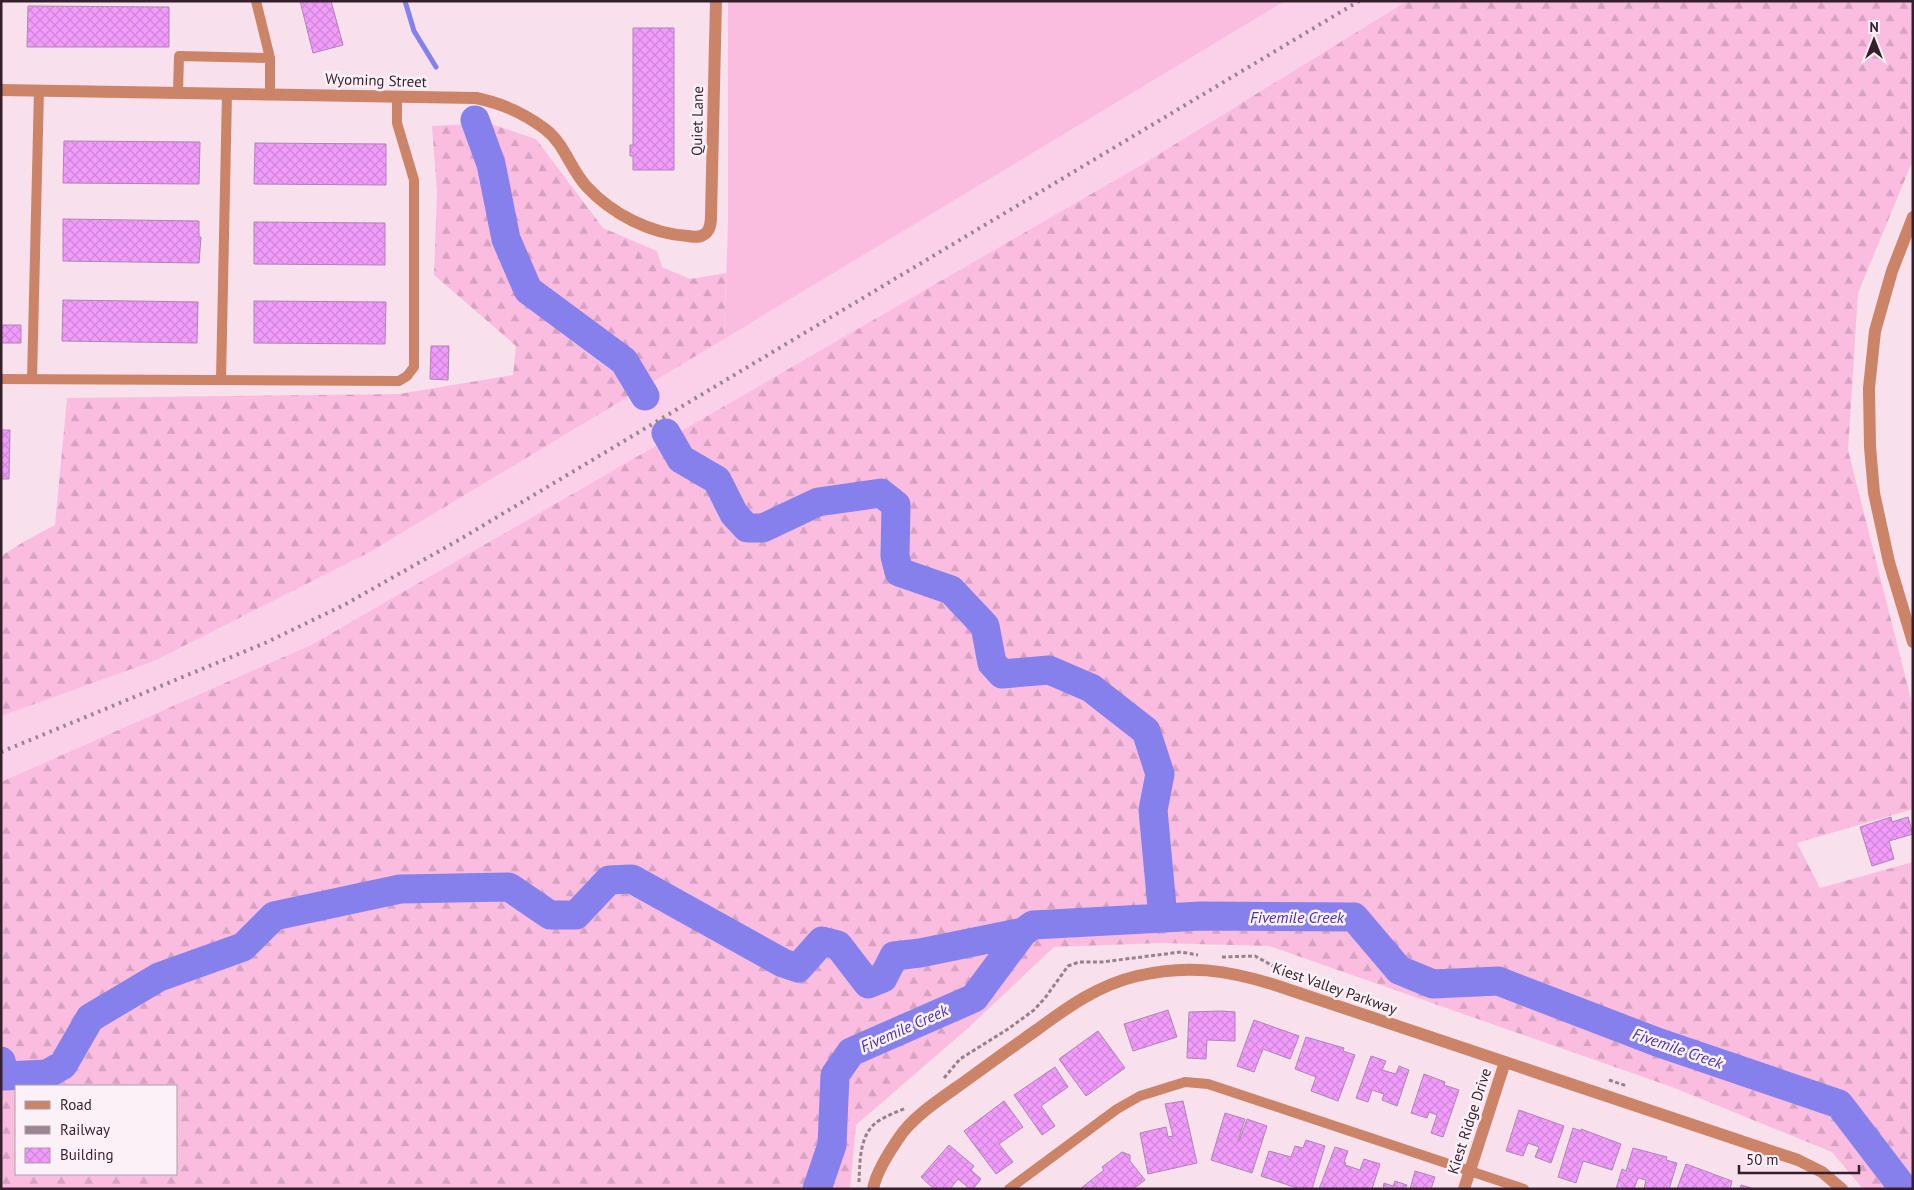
<svg xmlns="http://www.w3.org/2000/svg" width="1914" height="1190" viewBox="0 0 1914 1190" font-family="'PT Sans',sans-serif">
<style>
.built{fill:#fad1e8}
.grass{fill:#fabde0}
.forest{fill:url(#forest-firs);fill-rule:evenodd}
.lines{fill:none;stroke-linecap:round;stroke-linejoin:round}
.stream{stroke:#8580ec;stroke-width:5}
.river{stroke:#8580ec;stroke-width:29}
.building{fill:url(#building-cross-hatch);stroke:#ae85b3}
.path{stroke:#98818e;stroke-width:3;stroke-dasharray:4 2.5;stroke-linecap:butt}
.service{stroke:#cb8467;stroke-width:10}
.minor{stroke:#cb8467;stroke-width:12}
.rail{stroke:#9b8390;stroke-width:4;stroke-dasharray:2.5 5;stroke-linecap:butt}
.labels{text-anchor:middle;dominant-baseline:central;stroke-width:5;stroke-linejoin:round;paint-order:stroke}
.street-label{font-size:15px;fill:#351f2c;stroke:#fdf1f8}
.water-label{font-size:16px;font-style:italic;fill:#4832af;stroke:#fdf1f8}
</style>
<defs>
<pattern id="forest-firs" width="22" height="20" patternUnits="userSpaceOnUse" patternTransform="scale(1.25)"><rect width="22" height="20" fill="#fabde0"/><path d="M5 1l3.5 6h-7zM16 11l3.5 6h-7z" fill="#d7a2c0"/></pattern>
<pattern id="building-cross-hatch" width="8" height="8" patternUnits="userSpaceOnUse" patternTransform="scale(1.25)"><rect width="8" height="8" fill="#f19cfb"/><path d="M0 0l8 8M0 8l8-8" fill="none" stroke="#cf86d7"/></pattern>
</defs>
<rect width="100%" height="100%" fill="#f8e0ed"/>
<path class="built" d="M1285,1H1407L1143,164L313,644L1,782V716L154,661L370,552Z"/>
<path class="grass" d="M728,1H1285L724,339L728,223Z"/>
<path class="forest" d="M1407,1H1913V160L1858,293L1848,450L1913,707V809L1797,843L1820,888L1913,862V1189H1863L1832,1152L1672,1087L1269,946L1161,943L1054,947L967,1029L856,1125L850,1189H1V782L313,644L1143,164ZM16,1086H176V1174H16Z
M488,123L536,139L603,228L657,251L662,267L690,279L726,273L724,339L370,552L154,661L1,716V556L25,541L55,525L67,398L399,394L513,375L516,346L434,275L437,192L432,126Z"/>
<g class="lines">
<path class="stream" d="M405,1L414,31L436,67"/>
<path class="river" d="M475,120L491,164L506,239L528,290L624,361L645,396
M666,433L681,459L717,480L734,514L747,528H763L818,502L881,493L896,505L895,556L899,572L951,590L985,626L992,663L1002,674L1049,670L1091,688L1146,731L1160,774L1153,810L1163,918
M1,1061L5,1076L47,1074L63,1065L90,1018L159,977L243,947L274,916L400,889L509,887L550,915H576L609,880L632,879L783,963L798,968L822,941L838,945L868,984L883,978L894,956L920,953L1023,932
M817,1189L832,1145L835,1075L851,1052L974,998L1023,932L1033,925L1201,916L1354,917L1399,970L1433,984L1498,981L1657,1042L1839,1104L1904,1189"/>
</g>
<path class="building" d="M300,1H331L343,45L313,53Z
M28,6L169,7V47H27Z
M633,28H674V170H633V156H630V145H633Z
M64,141L200,142L199,184L63,183Z
M255,143L386,144V185L254,184Z
M63,219L199,221V237H201L199,263L63,261Z
M254,222L385,223V265L254,264Z
M63,300L198,302L197,343L62,341Z
M254,301L386,302L385,344L254,343Z
M1,325H21V343H1Z
M431,346H449L448,380L430,379Z
M1,430H10L9,479H1Z
M1891,817L1892,822L1908,817L1913,834L1889,841L1894,859L1872,866L1860,827Z
M1168,1010L1177,1037L1133,1051L1124,1024Z
M1222,1011L1235,1012V1041L1207,1040L1206,1059L1187,1058L1189,1012Z
M1254,1020L1299,1036L1290,1059L1263,1049L1254,1072L1237,1066Z
M1098,1031L1125,1068L1086,1096L1059,1059Z
M1306,1037L1344,1048L1343,1051L1355,1055L1338,1101L1311,1091L1316,1077L1295,1069Z
M1371,1056L1386,1061L1382,1070L1396,1074L1399,1066L1409,1070L1397,1106L1382,1100L1384,1094L1372,1090L1368,1102L1356,1098Z
M1055,1067L1068,1087L1041,1106L1055,1126L1042,1135L1014,1095Z
M1424,1074L1445,1082L1444,1085L1459,1090L1443,1137L1431,1133L1437,1115L1429,1112L1427,1118L1411,1113Z
M1004,1101L1023,1127L999,1144L1013,1162L996,1174L964,1131Z
M1183,1101L1197,1163L1148,1174L1140,1133L1166,1127L1168,1137L1173,1136L1165,1104Z
M1519,1110L1564,1126L1551,1163L1535,1157L1539,1147L1528,1143L1523,1156L1506,1151Z
M1225,1113L1245,1119L1238,1141H1239L1247,1119L1267,1126L1252,1173L1211,1160Z
M1573,1128L1581,1131V1129L1621,1144L1612,1170L1583,1161L1576,1183L1558,1177Z
M1306,1140L1325,1146L1312,1189H1300L1261,1176L1269,1151L1291,1157L1295,1146L1303,1148Z
M949,1145L974,1166L971,1170L981,1179L973,1189H970L958,1179L950,1189H934L921,1177Z
M1335,1147L1348,1151L1344,1162L1346,1163L1345,1165L1360,1170L1364,1159L1380,1164L1372,1189H1319Z
M1633,1148L1667,1157L1666,1160L1677,1163L1669,1189H1644L1646,1180L1638,1178L1634,1189H1616L1622,1169L1626,1171Z
M1122,1152L1130,1155V1161L1145,1180L1133,1189H1080L1104,1170L1102,1167Z
M1686,1164L1732,1181L1730,1189H1677Z
M1415,1171L1435,1177L1431,1189H1410Z
M1395,1181L1407,1185L1405,1189H1383L1384,1183L1393,1186Z
M1741,1185L1755,1189H1740Z"/>
<g class="lines">
<path class="path" d="M1222,957L1255,956L1284,972
M944,1078L960,1059L1008,1029L1034,1010L1045,998L1068,966L1079,962H1102L1181,952L1198,955
M1609,1080L1627,1086
M859,1182C860,1161 859,1132 880,1120C888,1115 897,1112 906,1108"/>
<path class="service" d="M256,1L270,58
M178,92L179,56L270,58V93
M1,379L399,381L407,376L414,367V180L397,123V97
M32,379L39,90
M221,380L227,93
M1009,1189L1117,1109L1140,1096L1185,1082L1208,1084L1524,1189"/>
<path class="minor" d="M1,90L476,98C501,103 524,113 545,129C565,144 570,169 587,187C612,214 651,234 688,236C694,237 701,238 706,233C711,228 711,221 711,215L716,1
M1913,217L1892,271L1875,331L1869,388L1870,447L1874,493L1889,562L1913,642
M873,1189C876,1172 893,1146 903,1132C921,1110 948,1094 971,1077C993,1061 1015,1045 1038,1029C1069,1006 1099,985 1137,976C1187,964 1227,970 1275,985L1798,1160L1822,1172L1842,1189
M1464,1189L1505,1062"/>
<path class="rail" d="M1,752L265,643L344,605L457,541L1359,1"/>
</g>
<g class="labels">
<g class="street-label">
<text transform="translate(376 80) rotate(2)">Wyoming Street</text>
<text transform="translate(697 121) rotate(-89)">Quiet Lane</text>
<text transform="translate(1335 988) rotate(19)">Kiest Valley Parkway</text>
<text transform="translate(1469 1121) rotate(-72)">Kiest Ridge Drive</text>
</g>
<g class="water-label">
<text x="1297" y="917">Fivemile Creek</text>
<text transform="translate(904 1028) rotate(-24)">Fivemile Creek</text>
<text transform="translate(1678 1048) rotate(19)">Fivemile Creek</text>
</g>
</g>
<rect width="1914" height="1190" fill="none" stroke="#351f2c" stroke-width="5"/>
<rect x="15" y="1085" width="162" height="90" fill="#fdf1f8" stroke="#ad9da6"/>
<rect x="25" y="1101" width="25" height="8" fill="#cb8467" stroke="#ad9da6"/>
<text x="60" y="1110" font-size="15" fill="#351f2c">Road</text>
<rect x="25" y="1126" width="25" height="8" fill="#9b8390" stroke="#ad9da6"/>
<text x="60" y="1135" font-size="15" fill="#351f2c">Railway</text>
<rect x="25" y="1148" width="25" height="15" fill="url(#building-cross-hatch)" stroke="#ad9da6"/>
<text x="60" y="1160" font-size="15" fill="#351f2c">Building</text>
<g transform="translate(1874 40)" stroke="#fdf1f8" stroke-width="4" paint-order="stroke">
<path d="M0-4L9 19L0 12L-9 19Z" fill="#351f2c"/>
<text y="-8" font-size="14" font-weight="bold" text-anchor="middle" fill="#351f2c">N</text>
</g>
<path d="M1739 1165v8h120v-8" fill="none" stroke="#351f2c" stroke-width="2.5"/>
<text x="1746" y="1165" font-size="15" fill="#351f2c" stroke="#fdf1f8" stroke-width="4" paint-order="stroke">50 m</text>
</svg>
